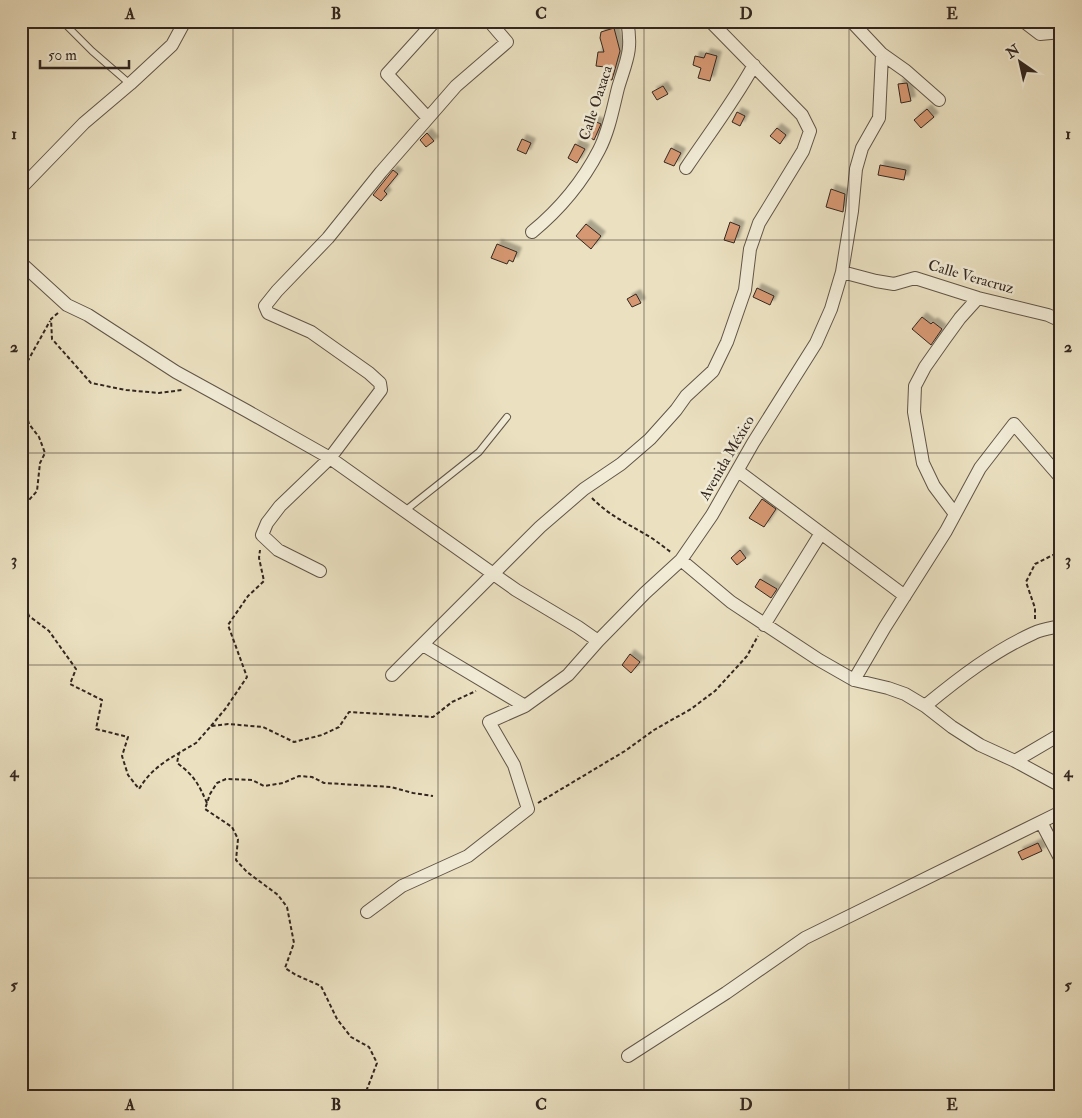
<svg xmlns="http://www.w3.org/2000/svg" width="1082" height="1118" viewBox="0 0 1082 1118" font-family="'IM FELL Double Pica',serif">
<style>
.building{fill:#d69872;stroke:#322620;filter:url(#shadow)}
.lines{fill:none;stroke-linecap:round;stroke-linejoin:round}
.service-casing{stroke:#605548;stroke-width:8}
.minor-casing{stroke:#605548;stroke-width:14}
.path{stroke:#322620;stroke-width:2;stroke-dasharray:4 2.5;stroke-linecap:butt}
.service{stroke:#f2ecd7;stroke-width:6}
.minor{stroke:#f2ecd7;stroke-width:12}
.grid{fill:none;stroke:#322620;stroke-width:1;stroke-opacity:0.55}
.labels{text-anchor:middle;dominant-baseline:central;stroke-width:5;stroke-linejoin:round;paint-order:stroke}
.street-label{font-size:15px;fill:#322620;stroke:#f2ecd7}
.neatline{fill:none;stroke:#322620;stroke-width:2}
.grid-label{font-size:16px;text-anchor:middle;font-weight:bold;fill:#322620}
</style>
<defs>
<filter id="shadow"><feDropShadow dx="4.5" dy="-4.5" stdDeviation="1" flood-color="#0004"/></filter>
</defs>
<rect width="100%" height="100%" fill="#ebe1c1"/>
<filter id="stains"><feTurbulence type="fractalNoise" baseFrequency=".004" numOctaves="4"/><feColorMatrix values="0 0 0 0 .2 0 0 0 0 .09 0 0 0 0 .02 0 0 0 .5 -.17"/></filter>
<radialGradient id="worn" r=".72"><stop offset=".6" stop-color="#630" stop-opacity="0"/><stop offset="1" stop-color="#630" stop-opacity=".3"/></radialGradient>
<path class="building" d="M614,28L620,51L612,80L603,79L605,67L596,66L598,52H604L600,38L601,32Z
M706,53L717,56L710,81L698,78L701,68L693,65L695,56L704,58Z
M907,83L911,101L901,103L898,84Z
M663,86L668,94L657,100L652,92Z
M927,109L934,117L921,128L914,120Z
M737,112L745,116L740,126L732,122Z
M592,120L601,124L594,140L586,135L587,126L591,125Z
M777,128L786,135L780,144L770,136Z
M427,133L434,141L426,147L420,140Z
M522,139L531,143L526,154L517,150Z
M575,144L585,149L577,163L568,158Z
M671,148L681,153L674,166L664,162Z
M880,165L906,170L904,180L878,175Z
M393,170L398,174L384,191L387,194L381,201L373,195Z
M831,189L845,194L843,212L826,207Z
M730,222L740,226L734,243L724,240Z
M586,224L601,236L591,249L576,236Z
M497,244L517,252L513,262L509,260L507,264L491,258Z
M757,288L774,296L770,305L753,297Z
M636,294L641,303L632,307L627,299Z
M922,317L931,324L933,322L942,329L931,345L912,329Z
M762,499L776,509L764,527L749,518Z
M740,550L746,558L737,565L731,558Z
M760,579L777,589L771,598L755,587Z
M630,654L640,662L631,673L622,665Z
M1038,843L1042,851L1022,860L1018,852Z"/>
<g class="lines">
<defs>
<path id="service" d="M62,21L92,51L130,84
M406,510L479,452L507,417"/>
<path id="minor" d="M851,21L882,54L906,71L939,100
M1023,21L1040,34L1061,32
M427,117L387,74L435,21
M686,168C709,134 734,101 754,65
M21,188L84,123L130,84L172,45L185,21
M532,232C560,209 582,183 599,150C609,131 613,108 618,88C626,61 633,51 627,21
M21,263L67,305L88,315L176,372L247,411L330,458L516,590L578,627L598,641
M842,272L876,281L894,284L915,278L978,298L1048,315L1061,321
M738,471L905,596
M955,514L934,486L923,463L914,412L915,386L925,367L944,340L960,318L978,298
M681,560L731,602L819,660L854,680L888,688L905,694L925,706L952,727L980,745L1015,761L1061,786
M320,571L278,550L262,535L267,523L280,506L330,458L381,390L380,383L369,373L311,332L268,313L265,306L277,291L328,238L381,172L456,86L507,42L489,21
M764,625L821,533
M423,645L525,706L568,675L598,641L645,593L681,560L712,515L753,443L816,343L831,309L842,272L852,211L856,169L862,148L879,118L882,54
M392,675L540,527L584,489L621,464L650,439L676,410L686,396L713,371L727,342L745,290L750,249L759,223L803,151L810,131L802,115L710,21
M854,680L885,627L946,531L980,468L1014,424L1061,478
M925,706C959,678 994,651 1034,633C1042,629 1052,628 1061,626
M1015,761L1061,734
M1041,822L1061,860
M367,912L402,886L468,856L528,809L514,765L489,722L525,706
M628,1056L726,993L805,938L1061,812"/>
</defs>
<use href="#service" class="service-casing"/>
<use href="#minor" class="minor-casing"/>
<path class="path" d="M58,313L51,319L52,339L91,383L126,390L159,393L182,390
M21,373L50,321
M21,395L29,424L39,437L45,453L40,463L37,491L21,509
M592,498C608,515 630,525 650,537C658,542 665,548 672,553
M21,535V540
M21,595L29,616L49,631L76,669L70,684L102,700L96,729L128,737L122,756L128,775L139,789C150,771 162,763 179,753
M1035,619V608L1026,582L1035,564L1061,551
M211,726L226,708L247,677L228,625L248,596L264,581L259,558L260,550
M207,803C199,785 194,775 177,763L179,753L196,743L211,726L228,724L263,727L294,742L322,735L339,727L349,712L433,717L452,702L476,691
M538,803L625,751L654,730L691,709L715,691L747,656L758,636
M364,1097L377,1063L369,1047L351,1037L337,1019L321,986L296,975L285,968L294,943L287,907L278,895L247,872L236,860L238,839L232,827L205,809L210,794L217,783L226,779L252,780L264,786L283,783L299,776L312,777L324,783L391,787L413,793L433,796"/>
<use href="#service" class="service"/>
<use href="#minor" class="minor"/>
</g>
<path class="grid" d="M233,21V1097M438,21V1097M644,21V1097M849,21V1097M21,240H1061M21,453H1061M21,665H1061M21,878H1061"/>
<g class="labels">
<g class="street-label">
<text transform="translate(596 103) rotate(-72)">Calle Oaxaca</text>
<text transform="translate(971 277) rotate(16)">Calle Veracruz</text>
<text transform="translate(727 458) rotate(-60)">Avenida México</text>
</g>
</g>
<rect width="1082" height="1118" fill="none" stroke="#ebe1c1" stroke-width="55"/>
<g transform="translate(1020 62) rotate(326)" stroke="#f2ecd7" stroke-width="4" paint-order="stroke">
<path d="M0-4L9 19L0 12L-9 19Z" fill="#322620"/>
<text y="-8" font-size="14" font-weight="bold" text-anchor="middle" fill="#322620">N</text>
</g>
<path d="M40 60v8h89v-8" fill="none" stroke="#322620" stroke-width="2.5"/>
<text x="48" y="60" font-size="15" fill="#322620" stroke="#f2ecd7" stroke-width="4" paint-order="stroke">50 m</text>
<rect x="28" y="28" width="1026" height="1062" class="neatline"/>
<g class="grid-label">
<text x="130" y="19">A</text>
<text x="336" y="19">B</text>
<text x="541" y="19">C</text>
<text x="746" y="19">D</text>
<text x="952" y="19">E</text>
<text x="14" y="139">1</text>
<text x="1068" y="139">1</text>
<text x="14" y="352">2</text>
<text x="1068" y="352">2</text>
<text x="14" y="565">3</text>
<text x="1068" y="565">3</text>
<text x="14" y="777">4</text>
<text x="1068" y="777">4</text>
<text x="14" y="990">5</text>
<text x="1068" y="990">5</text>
<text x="130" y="1110">A</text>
<text x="336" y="1110">B</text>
<text x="541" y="1110">C</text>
<text x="746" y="1110">D</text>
<text x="952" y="1110">E</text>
</g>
<rect width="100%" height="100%" filter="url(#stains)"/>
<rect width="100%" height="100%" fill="url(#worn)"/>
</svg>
